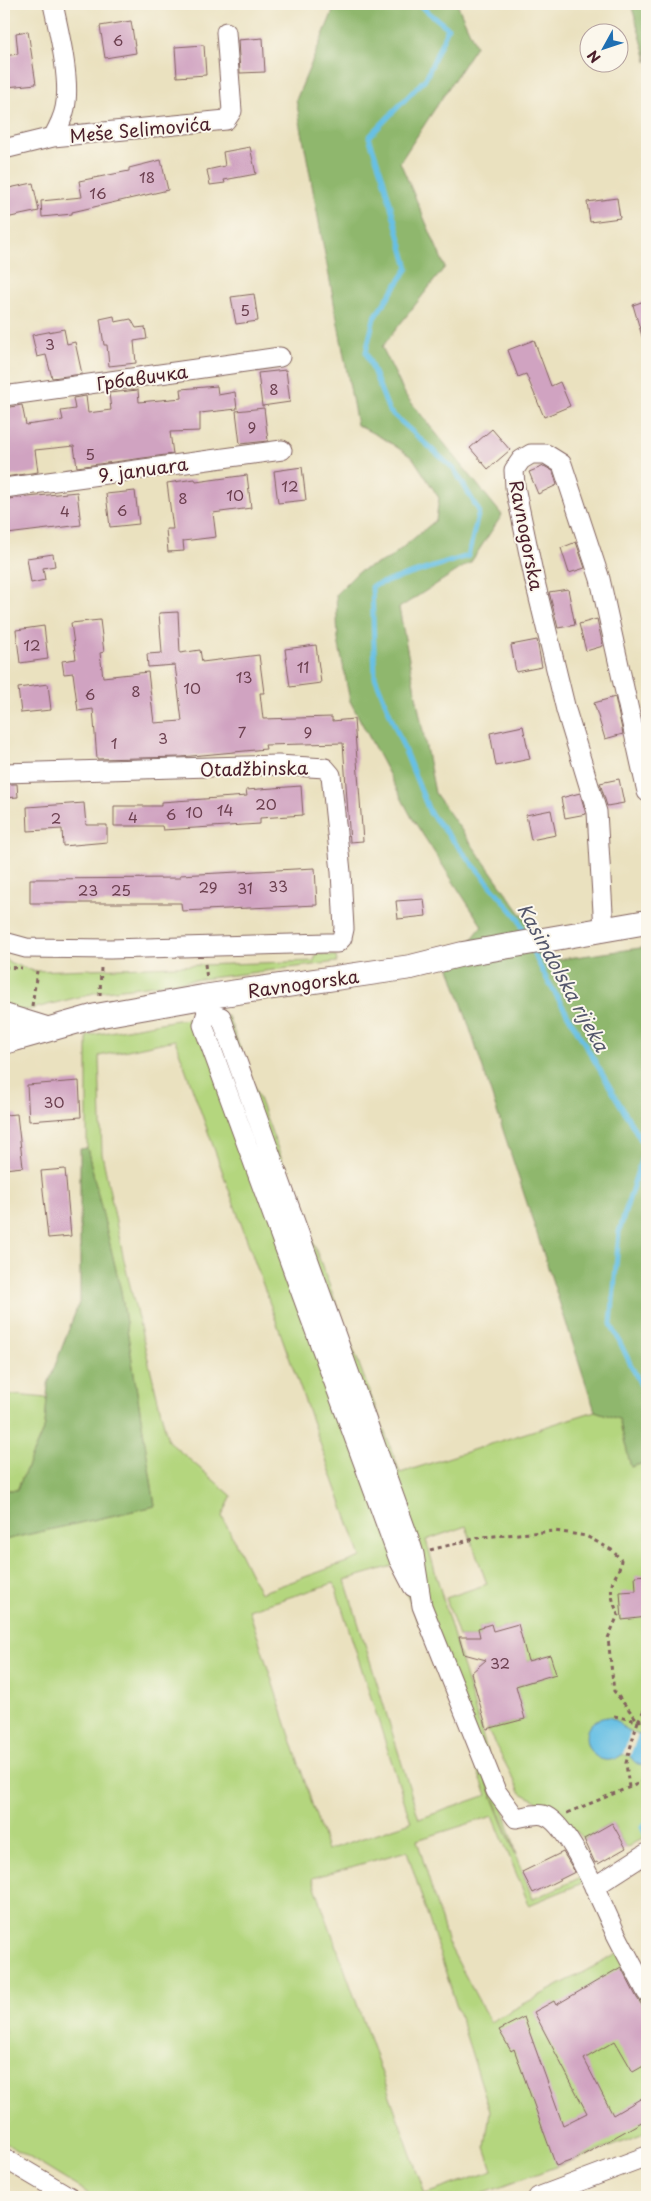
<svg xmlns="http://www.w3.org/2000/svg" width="651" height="2201" viewBox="0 0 651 2201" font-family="'Playpen Sans',sans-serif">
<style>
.green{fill:#b4d67e;stroke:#7f7a54;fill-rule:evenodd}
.forest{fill:#8fb76d;stroke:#6c6b4c}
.water{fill:#67c0e4;stroke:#587088}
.pier{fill:#eae1bf}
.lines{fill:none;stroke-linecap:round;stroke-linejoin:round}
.stream{stroke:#67c0e4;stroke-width:5}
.building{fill:#d0a3c1}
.minor-casing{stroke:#82635f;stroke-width:21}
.major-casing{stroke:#82635f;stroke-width:26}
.path{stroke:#82635f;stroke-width:3;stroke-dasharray:4 4;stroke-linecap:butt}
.minor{stroke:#fff;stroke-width:19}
.major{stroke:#fff;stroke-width:24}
.labels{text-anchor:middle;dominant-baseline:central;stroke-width:4;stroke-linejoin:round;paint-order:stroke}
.number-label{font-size:15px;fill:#6c4050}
.street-label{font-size:18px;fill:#4a1f2b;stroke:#fbf7ec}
.water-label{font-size:19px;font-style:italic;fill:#54576c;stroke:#fbf7ec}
</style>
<rect width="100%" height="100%" fill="#fbf7ec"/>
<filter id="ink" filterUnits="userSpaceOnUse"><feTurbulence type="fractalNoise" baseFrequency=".02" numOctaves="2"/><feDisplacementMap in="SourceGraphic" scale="10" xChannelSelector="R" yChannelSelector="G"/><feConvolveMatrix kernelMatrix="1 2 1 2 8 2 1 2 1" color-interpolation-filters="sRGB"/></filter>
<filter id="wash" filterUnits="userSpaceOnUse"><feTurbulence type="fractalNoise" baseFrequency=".0096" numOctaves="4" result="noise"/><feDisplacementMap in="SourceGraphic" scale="20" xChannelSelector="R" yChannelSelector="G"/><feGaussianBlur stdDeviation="1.12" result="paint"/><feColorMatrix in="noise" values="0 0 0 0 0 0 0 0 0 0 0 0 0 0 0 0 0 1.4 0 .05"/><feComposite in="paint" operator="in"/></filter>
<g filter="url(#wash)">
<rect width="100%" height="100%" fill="#eae1bf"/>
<path class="green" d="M316,954L336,956L337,962L98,992L28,1010H16L4,1006V958L11,963L34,971L314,961Z
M228,1016L400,1473L595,1411L619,1419L631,1467L647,1462V1835L626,1848L612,1823L584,1839L568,1825L559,1813L521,1793L487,1729L525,1719L516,1686L556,1674L551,1655L517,1664L524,1645L517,1624L493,1631L491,1624L478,1628L480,1637H459L446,1598L487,1584L466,1526L426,1540L517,1855L464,1724L533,1899L586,1875L647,1992V2133L474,2197H94L4,2142V1540L155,1506L121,1291L87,1148V1036L177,1020ZM175,1040L361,1557L260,1593L222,1516L232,1496L168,1441L125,1265L102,1154L99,1056ZM396,1565L487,1795L419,1819L345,1580ZM334,1583L411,1822L327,1850L249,1610ZM493,1816L529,1905L585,1882L619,1953L490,2022L448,1943L417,1840ZM407,1851L490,2111L485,2147L493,2171L425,2194L312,1878Z
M4,1394L47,1398L45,1426L17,1490H4Z"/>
<path class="forest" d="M336,4H457L476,46L400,162L445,267L382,347L406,396L502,515L471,562L399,608L435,793L554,960L647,947V1462L631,1467L619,1419L595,1411L450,968L482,926L412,818L350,701L338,640L336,594L358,572L390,558L436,520L439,498L413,458L386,440L357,425L296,100Z
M631,4H647V62V60Z
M87,1148L121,1291L155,1506L4,1540V1490H17L45,1426L48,1384L80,1300V1149Z"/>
<path class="water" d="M608,1717C620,1719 622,1729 631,1733C637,1736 642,1732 647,1733V1764C639,1766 635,1764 630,1756L623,1754C592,1779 566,1721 608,1717Z"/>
<path class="pier" d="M630,1733L638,1735L630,1756L623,1754Z"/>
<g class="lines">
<path class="stream" d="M418,4L448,28L426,78L369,137L383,178L408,268L374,318L366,352L389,411L454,469L479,511L468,556L372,586L375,677L430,813L518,918L527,938
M531,948L545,976L645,1147L619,1232L611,1324L647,1398
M647,1822L642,1827L647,1838"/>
</g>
<g id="blocks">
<path class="building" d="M131,21L136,53L105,58L100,26Z
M28,31L36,84L7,87L4,56L18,54L16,33Z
M263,38L265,72L240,73L238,40Z
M204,45L206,75L177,77L175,47Z
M250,147L256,174L224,180L225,183L210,185L207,170L225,166L223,152Z
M161,160L168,190L72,212V214L42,217L41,201L82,197L79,181L129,171V168Z
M33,183L39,211L6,218L4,189Z
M617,198L620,218L590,222L587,202Z
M254,294L258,321L236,324L231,297Z
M647,300V342L644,343L633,305Z
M114,316L115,322L131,319L136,328L145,327L147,339L134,341L136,363L109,366L107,345H104L100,319Z
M64,329L67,344L75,342L82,374L52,378L46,355L37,357L32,335Z
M534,340L551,386L560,382L570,406L544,417L526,374L518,377L508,350Z
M286,370L290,402L262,406L258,373Z
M217,386L218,395L235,392L237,409L200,413V431L170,432L173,454L77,467L74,446L35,450L38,472L5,477L4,408L22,405L26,425L63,420L61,411L75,409L73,398L86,396L88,413L111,410L109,393L138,390L139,402L182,398L181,389Z
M264,408L268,441L240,444L236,411Z
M492,429L510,450L488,469L470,448Z
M544,466L553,471L557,485L538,494L529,472Z
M302,467L306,500L278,503L274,471Z
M247,475L251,508L213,513L216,537L183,541L184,551L168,552L166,529H173L167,483L195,479L196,482Z
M135,491L139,524L110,527L106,494Z
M77,492L81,525L7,534L4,502L8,501V499Z
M576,542L585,568L569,573L561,548Z
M53,554L55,566L43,568L45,580L31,583L27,558Z
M568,589L575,625L558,628L549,592Z
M178,612L180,653L200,650L202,662L259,655L264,693H260L263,719L332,717V721L354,719L363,841L350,842L343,743L265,745L266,749L181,757L97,759L93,709L78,711L73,673L64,674L62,661L76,659L71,623L100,620L104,652L100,653L103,677L148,672L154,723L182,721L175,665L148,667L147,654L162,653L159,613Z
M597,619L603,646L586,651L579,624Z
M44,626L48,659L20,663L16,630Z
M537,640L542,667L516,672L511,645Z
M316,645L321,683L290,687L285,649Z
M48,684L51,710L21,713L18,688Z
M615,697L623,734L605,739L594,703Z
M523,726L530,759L496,766L490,733Z
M619,779L624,803L607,806L600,783Z
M4,784H17L18,797L4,798Z
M301,786L303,815L260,818V824L163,830L162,826H114V806H161V802L247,796L246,790Z
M580,793L586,814L565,818L561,798Z
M84,803L86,825H107V842L63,846L62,829L28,831L27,807Z
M551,810L556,835L531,840L526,815Z
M315,868L317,905L182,911L181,903H30V879L180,878V875Z
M424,899L426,916L398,919L396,901Z
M79,1081L81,1117L29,1121L27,1085Z
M17,1114L23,1167L4,1169V1115Z
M65,1169L71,1236L48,1238L41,1171Z
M647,1575V1617L622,1620L620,1592L636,1591L635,1576Z
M491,1624L493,1631L518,1624L528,1661L550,1655L556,1674L516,1686L525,1719L487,1729L471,1673L486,1660L464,1654L459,1637H480L478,1628Z
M612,1823L626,1848L598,1864L597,1862L595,1863L584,1839Z
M563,1852L575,1872L533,1893L522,1872Z
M621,1967L637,1998L647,2012V2064L633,2072L615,2041L584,2059L613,2115L647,2095V2119L576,2159L556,2166L514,2049L511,2051L499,2030L524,2017L563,2125L587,2113L534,2012L554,2001L556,2005Z"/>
</g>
</g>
<g filter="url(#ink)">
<use href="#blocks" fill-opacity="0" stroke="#82635f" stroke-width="1"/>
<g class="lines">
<defs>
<path id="minor" d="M53,137L226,120L232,111L226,32
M4,149L53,137C58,128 63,119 65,108C71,81 59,32 53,4
M4,396L280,357
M4,488L282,450
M4,773L278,765L325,768L331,775L341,872L344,929L342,938L337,943H327L110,949L26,948L4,942
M604,929L597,812L566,710L535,582L515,487L514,470L521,460L531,454H546L562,464L600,579L647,792
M203,997L207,1012L221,1017L410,1541L414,1554L422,1606L496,1791L516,1818C524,1817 535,1813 543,1815C568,1821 604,1908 615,1932C625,1952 637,1973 647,1993
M207,1012L203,1025L399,1560L413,1587
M594,1887L647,1853
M4,2158L70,2197
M538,2197L647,2156"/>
<path id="major" d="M4,1016L46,1029
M4,1042L96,1016L203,997L411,967L463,954L647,922"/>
</defs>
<use href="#minor" class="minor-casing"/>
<use href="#major" class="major-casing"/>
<path class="path" d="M205,964L207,979
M4,967L22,968
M100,996L101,967
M32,1006L37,971
M430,1550L482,1537L555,1531L586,1536L612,1550L621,1560C620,1568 618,1571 614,1579C608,1591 614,1603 618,1615L608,1638L614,1691L638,1721L626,1763L629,1788
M614,1716L638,1721L647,1720
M638,1721L647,1705
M567,1813L647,1780"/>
<use href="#minor" class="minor"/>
<use href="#major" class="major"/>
</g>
</g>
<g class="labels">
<g class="number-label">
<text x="118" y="39">6</text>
<text x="147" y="176">18</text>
<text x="98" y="192">16</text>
<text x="245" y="309">5</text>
<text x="50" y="343">3</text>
<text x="274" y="388">8</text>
<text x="252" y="426">9</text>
<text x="90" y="453">5</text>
<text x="290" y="485">12</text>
<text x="235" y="494">10</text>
<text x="183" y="497">8</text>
<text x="122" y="509">6</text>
<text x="65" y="510">4</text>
<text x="32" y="644">12</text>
<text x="303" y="666">11</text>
<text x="244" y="676">13</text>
<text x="192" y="687">10</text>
<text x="136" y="690">8</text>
<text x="90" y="693">6</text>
<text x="242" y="731">7</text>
<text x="308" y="731">9</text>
<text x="163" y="737">3</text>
<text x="114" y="742">1</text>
<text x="266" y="803">20</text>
<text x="225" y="809">14</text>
<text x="194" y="811">10</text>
<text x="171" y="813">6</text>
<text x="133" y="816">4</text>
<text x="56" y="817">2</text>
<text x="278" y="885">33</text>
<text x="208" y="886">29</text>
<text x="245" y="887">31</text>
<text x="88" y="889">23</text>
<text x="121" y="889">25</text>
<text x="54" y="1101">30</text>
<text x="500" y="1662">32</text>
</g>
<g class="street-label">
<text transform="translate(140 129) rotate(-5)">Meše Selimovića</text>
<text transform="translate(142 377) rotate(-8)">Грбавичка</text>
<text transform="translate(143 469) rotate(-8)">9. januara</text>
<text transform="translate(527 535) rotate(79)">Ravnogorska</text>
<text transform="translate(254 768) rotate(-1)">Otadžbinska</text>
<text transform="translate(303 983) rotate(-8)">Ravnogorska</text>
</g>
<g class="water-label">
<text transform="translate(564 977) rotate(61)">Kasindolska rijeka</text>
</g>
</g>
<rect width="651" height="2201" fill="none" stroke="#fbf7ec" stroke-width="20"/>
<g transform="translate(604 48) rotate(230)"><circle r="24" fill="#fbf7ec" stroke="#b4a19f"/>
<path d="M0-4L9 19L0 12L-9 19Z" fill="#1f6fb2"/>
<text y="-8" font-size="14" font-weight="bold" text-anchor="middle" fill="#4a1f2b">N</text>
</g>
</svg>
